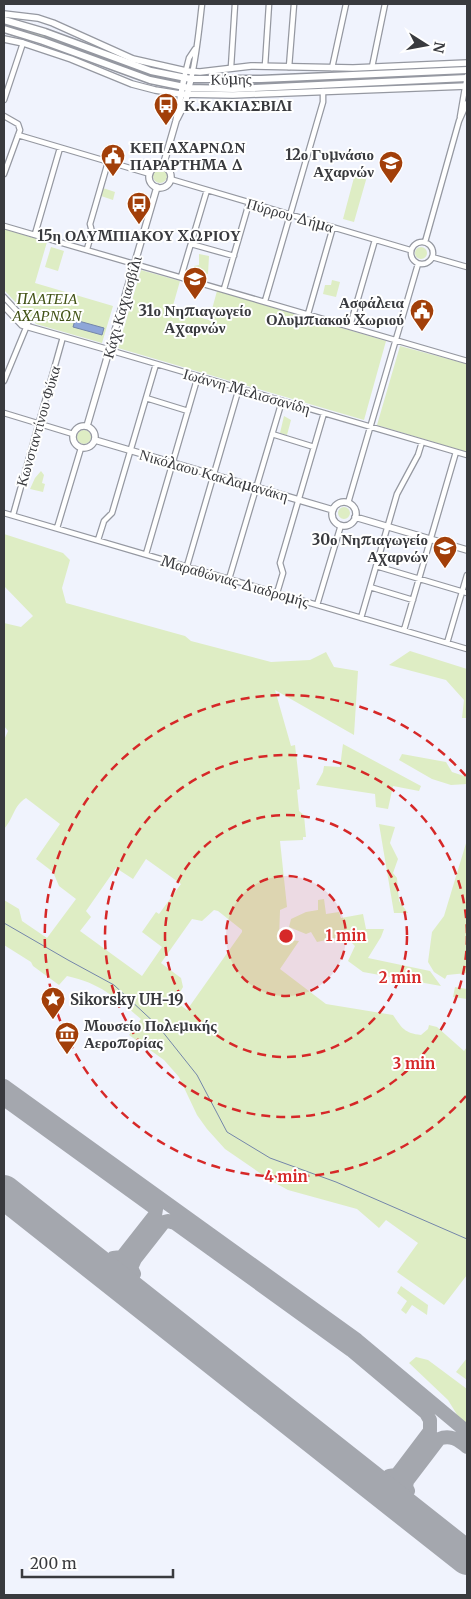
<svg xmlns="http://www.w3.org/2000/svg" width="471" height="1599" viewBox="0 0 471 1599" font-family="Merriweather,serif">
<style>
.green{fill:#deedc4;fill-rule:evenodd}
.water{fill:#8ea6d8;stroke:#7486aa}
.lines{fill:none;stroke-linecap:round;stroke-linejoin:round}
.stream{stroke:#7486aa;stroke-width:1}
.taxiway{stroke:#a4a7ae;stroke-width:14}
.runway{stroke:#a4a7ae;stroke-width:34}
.minor-casing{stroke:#9598a1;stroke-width:7}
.tertiary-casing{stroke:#9598a1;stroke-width:8}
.secondary-casing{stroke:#9598a1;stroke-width:9}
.minor{stroke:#fff;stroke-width:4.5}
.tertiary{stroke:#fff;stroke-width:5.5}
.secondary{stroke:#fff;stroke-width:6}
.ring{fill:none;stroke:#d62828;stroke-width:2.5;stroke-dasharray:9 6}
.labels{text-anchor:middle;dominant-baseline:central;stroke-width:4;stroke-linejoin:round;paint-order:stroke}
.street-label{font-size:15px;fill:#393a3e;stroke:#fff}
.poi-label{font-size:15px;font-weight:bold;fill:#393a3e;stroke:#fff;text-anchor:start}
.park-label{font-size:15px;font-style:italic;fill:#415215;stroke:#fff}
.centre{fill:#d62828;stroke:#fff;stroke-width:2.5}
.ring-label{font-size:15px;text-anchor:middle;font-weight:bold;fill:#d62828;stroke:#fff;stroke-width:4;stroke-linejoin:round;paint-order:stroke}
</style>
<rect width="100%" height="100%" fill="#f0f3fd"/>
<path class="green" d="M4,23L44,35L106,58L105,60L43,37L4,26Z
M153 176a7 7 0 1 1 14 0a7 7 0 1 1-14 0Z
M356,170L368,173L354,222L343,219Z
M103,188L115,192L113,200L101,196Z
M4,229L47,242L35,283L113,306L102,343L36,324L4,290Z
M51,247L64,251L58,271L45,267Z
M415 253a6 6 0 1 1 12 0a6 6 0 1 1-12 0Z
M199,254L209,256L208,274L194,272V266L199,265Z
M141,270L180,281L172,309L209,320L217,291L386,341L364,420L118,348Z
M332,280L340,282L336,297L323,294L325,285H331Z
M400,346L467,364V452L377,425Z
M284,416L291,420L287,435L280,433Z
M77 437a7 7 0 1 1 14 0a7 7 0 1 1-14 0Z
M41,471L44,475L42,483L45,484L43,492L30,489L35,478Z
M338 513a6 6 0 1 1 12 0a6 6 0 1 1-12 0Z
M4,534L63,553L70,560L62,588L66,603L185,636L191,641L271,662L310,660L326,652L334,667L358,671L354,735L275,690L291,746L295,745L300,789L297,790L299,811L304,815L306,837H303V840L280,841L287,907L280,910L279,939L299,941L280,969L326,1004L393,1015C402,1028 404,1033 421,1035L428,1029L429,1025L437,1027L464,1051L467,1047V1275L444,1305L397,1272L418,1243L386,1220L379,1228L357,1209L288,1190L270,1180L225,1149L207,1129L197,1115L179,1077L164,1060L129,1035L141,1019C116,998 100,983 67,976L59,985L33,966L31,962L4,945V900L19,909L22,921L47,938L76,899L59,886L53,872L36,859L60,824L26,798C13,806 14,818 4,829V740L8,731L4,726V623L21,627L33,616L4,586ZM146,859L181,884L159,914L156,912L142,932L162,947L142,976L80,931L91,917L86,911L116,868L133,879ZM214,910L218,911L242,930V932L187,1010L175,1001L183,987L181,978L161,963L192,919L202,921Z
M410,651L467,669V718H462L464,700L446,680L389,665Z
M343,744L421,786L419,791L393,786L388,809L376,807L375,794L316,785L323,772L324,766L340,767Z
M402,754L446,762L452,772L467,777V784L451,785L432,779L399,760Z
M379,824L395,827L390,843L398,859L393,873L397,878L399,901L408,913H394Z
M467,840V973L447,975L445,979L434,972L428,962L432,932L444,916Z
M324,899L326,914L339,912L341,918L363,914L366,929H384L381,937L368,958L430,971L441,986L363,972L348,961L355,946L345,936L317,942L311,932L306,934L289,927L291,919L306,912L318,910V900Z
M455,987L467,989V999L453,997Z
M401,1286L428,1305L427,1315L412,1305L406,1314L401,1310L407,1301L397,1293Z
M416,1357L428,1360L467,1389V1429L464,1426L448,1400L409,1363Z
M467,1358V1380L456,1372Z"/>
<path class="water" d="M75,320L104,328L102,335L73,327Z"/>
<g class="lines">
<path class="stream" d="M4,923L68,960L114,985L158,1026L197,1075L227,1132L270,1158L336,1182L467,1239"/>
<path class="taxiway" d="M4,1086L357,1340L467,1432
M4,1099L156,1209L155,1215L122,1257L113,1258L134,1274L131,1268L135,1259L164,1222L168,1221L175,1223L351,1350L426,1413L430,1420V1431L399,1472L396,1475L389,1476L408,1491L406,1487L407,1481L439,1439C450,1434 459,1440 467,1447"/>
<path class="runway" d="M4,1192L467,1558"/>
<defs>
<path id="minor" d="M265,66L269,4
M231,67L235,4
M289,67L294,4
M372,67L385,4
M332,68L346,4
M184,78L189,58L195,49
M191,79C197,54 199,29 202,4
M4,100L23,43
M4,116L18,124L20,130L4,174
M460,117L467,76
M18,135L150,174
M170,179L410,250
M4,226L467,361
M35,234L60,148
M411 253a11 11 0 1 1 22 0a11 11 0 1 1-22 0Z
M425,242L459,121L467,103
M191,244L234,256
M87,249L92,232L90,224L108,162
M432,257L467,267
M181,277L207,190
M224,289L249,203
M4,297L28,323L4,381
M265,301L323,102V91
M308,314L333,227
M350,326L375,240
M109,350L467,455
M146,398L188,411
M4,413L73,434
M272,434L314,447
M348,503L418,264
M4,513L467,649
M13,515L63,337
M57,528L81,448
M98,540L104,521L112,513L156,364
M146,554L198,376
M187,566L239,388
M376,566L467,593
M229,579L282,401
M370,587L413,600
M277,593L283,573L280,563L324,413
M317,605L341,525
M361,618L397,494L418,455L422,442
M404,630L456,452
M447,643L467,575"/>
<path id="tertiary" d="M4,14L38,18L53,23L133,59L186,71L200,72L251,66L353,68L467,63
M4,39L23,43L71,59L132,84L155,90L180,94L233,95L467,86
M177,119L185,103L191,79
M163,166L176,121L184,78
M149 177a11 11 0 1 1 22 0a11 11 0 1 1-22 0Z
M4,306L22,325L109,350
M73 437a11 11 0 1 1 22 0a11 11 0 1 1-22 0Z
M87,426L157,187
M95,440L333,510
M332 514a12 12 0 1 1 24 0a12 12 0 1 1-24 0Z
M355,517L467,550"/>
<path id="secondary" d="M4,20L45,32L151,71L191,79H261L467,70
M4,29L43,41L150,80L189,88L233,89L467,78"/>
</defs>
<use href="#minor" class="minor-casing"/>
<use href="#tertiary" class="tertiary-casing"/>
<use href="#secondary" class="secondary-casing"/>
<use href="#minor" class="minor"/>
<use href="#tertiary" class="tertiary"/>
<use href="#secondary" class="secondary"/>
</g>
<circle cx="286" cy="936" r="60" fill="#d62828" fill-opacity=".12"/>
<g class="ring">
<circle cx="286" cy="936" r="60"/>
<circle cx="286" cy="936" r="121"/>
<circle cx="286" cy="936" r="181"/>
<path d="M466 1096A241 241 0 1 1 466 776"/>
</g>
<defs>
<symbol id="bus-pin" viewBox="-11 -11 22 30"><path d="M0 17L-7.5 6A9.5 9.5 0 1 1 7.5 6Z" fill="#a23f09" stroke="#fff"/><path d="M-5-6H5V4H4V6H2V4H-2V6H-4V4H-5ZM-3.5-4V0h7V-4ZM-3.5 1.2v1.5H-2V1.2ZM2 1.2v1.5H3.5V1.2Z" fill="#fff"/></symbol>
<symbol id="civic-pin" viewBox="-11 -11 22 30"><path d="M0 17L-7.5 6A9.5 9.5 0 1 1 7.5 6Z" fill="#a23f09" stroke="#fff"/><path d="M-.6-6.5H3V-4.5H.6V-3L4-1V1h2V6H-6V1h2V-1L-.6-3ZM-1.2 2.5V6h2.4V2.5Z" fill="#fff"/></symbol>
<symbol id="school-pin" viewBox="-11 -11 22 30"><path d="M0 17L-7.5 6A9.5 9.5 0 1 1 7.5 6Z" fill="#a23f09" stroke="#fff"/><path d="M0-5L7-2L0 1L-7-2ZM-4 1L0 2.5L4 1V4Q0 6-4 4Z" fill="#fff"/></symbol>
<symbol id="sight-pin" viewBox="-11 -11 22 30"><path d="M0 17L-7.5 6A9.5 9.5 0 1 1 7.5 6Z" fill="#a23f09" stroke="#fff"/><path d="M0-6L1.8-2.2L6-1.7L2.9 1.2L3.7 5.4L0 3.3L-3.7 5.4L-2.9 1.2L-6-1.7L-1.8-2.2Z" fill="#fff"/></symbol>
<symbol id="museum-pin" viewBox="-11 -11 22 30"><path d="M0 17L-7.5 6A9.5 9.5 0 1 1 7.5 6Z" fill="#a23f09" stroke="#fff"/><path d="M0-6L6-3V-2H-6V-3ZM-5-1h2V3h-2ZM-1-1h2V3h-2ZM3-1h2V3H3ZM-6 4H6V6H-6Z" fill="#fff"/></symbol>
</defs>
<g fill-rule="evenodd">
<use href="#bus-pin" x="152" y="91" width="28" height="38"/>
<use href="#civic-pin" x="99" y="142" width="28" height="38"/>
<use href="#school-pin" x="377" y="149" width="28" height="38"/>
<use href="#bus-pin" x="125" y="190" width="28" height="38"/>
<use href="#school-pin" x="181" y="265" width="28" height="38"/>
<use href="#civic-pin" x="408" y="297" width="28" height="38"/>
<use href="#school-pin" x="431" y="534" width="28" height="38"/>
<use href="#sight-pin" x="39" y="985" width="28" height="38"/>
<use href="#museum-pin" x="53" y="1020" width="28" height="38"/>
</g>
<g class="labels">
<g class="street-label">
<text transform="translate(231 79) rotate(-1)">Κύμης</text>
<text transform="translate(290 215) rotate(16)">Πύρρου Δήμα</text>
<text transform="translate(122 307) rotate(-74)">Κάχι Καχιασβίλι</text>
<text transform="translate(247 391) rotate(16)">Ιωάννη Μελισσανίδη</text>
<text transform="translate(38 426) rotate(-74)">Κωνσταντίνου Φύκα</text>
<text transform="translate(214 475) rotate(16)">Νικόλαου Κακλαμανάκη</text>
<text transform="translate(235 581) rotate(16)">Μαραθώνιας Διαδρομής</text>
</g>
<g class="poi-label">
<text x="184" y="105">Κ.ΚΑΚΙΑΣΒΙΛΙ</text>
<text x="130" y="147">ΚΕΠ ΑΧΑΡΝΩΝ<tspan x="130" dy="17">ΠΑΡΑΡΤΗΜΑ Δ</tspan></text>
<text x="374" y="154" text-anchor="end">12ο Γυμνάσιο<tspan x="374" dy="17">Αχαρνών</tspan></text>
<text x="139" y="235" text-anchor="middle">15η ΟΛΥΜΠΙΑΚΟΥ ΧΩΡΙΟΥ</text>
<text x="404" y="302" text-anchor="end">Ασφάλεια<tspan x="404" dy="17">Ολυμπιακού Χωριού</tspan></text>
<text x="195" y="310" text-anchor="middle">31ο Νηπιαγωγείο<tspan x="195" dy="17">Αχαρνών</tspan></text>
<text x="428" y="539" text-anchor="end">30ο Νηπιαγωγείο<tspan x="428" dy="17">Αχαρνών</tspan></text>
<text x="70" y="999">Sikorsky UH-19</text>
<text x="84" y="1025">Μουσείο Πολεμικής<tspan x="84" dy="17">Αεροπορίας</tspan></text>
</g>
<g class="park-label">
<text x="47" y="298">ΠΛΑΤΕΙΑ<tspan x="47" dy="17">ΑΧΑΡΝΩΝ</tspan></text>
</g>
</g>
<circle cx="286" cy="936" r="8" class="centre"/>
<g class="ring-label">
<text x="346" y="941">1 min</text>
<text x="400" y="983">2 min</text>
<text x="414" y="1069">3 min</text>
<text x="286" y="1182">4 min</text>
</g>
<rect width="471" height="1599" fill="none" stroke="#393a3e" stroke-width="10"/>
<g transform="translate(426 45) rotate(101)" stroke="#ffffff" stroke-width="4" paint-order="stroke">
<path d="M0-4L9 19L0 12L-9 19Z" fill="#393a3e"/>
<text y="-8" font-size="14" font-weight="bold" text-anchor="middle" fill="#393a3e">N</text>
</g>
<path d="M22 1569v8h151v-8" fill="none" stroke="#393a3e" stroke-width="2.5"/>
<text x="30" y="1569" font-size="15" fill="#393a3e" stroke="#ffffff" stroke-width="4" paint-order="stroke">200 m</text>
</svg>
